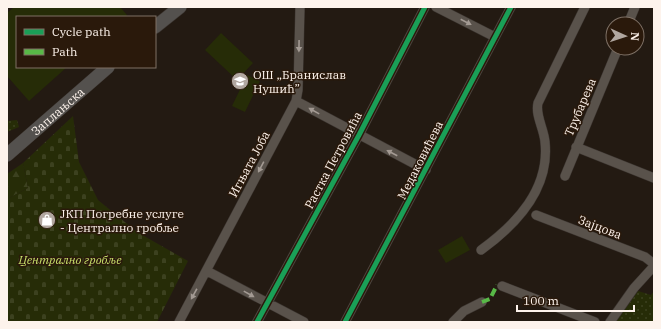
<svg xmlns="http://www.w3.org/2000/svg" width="661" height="329" viewBox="0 0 661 329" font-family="'IBM Plex Serif',serif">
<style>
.green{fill:url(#green-dots)}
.forest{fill:url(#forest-firs)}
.cemetery{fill:url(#cemetery-stones)}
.pitch{fill:#262c07}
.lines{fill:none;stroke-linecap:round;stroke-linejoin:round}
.street-casing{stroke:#3b342f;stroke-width:10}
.secondary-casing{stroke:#3b342f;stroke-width:14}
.street{stroke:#59524b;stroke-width:9}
.secondary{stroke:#54514e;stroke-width:13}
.quiet{stroke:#58b947;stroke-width:4;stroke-dasharray:8 4;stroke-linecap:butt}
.cycleway-casing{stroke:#2a190b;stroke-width:8}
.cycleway{stroke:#1a9f57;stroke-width:5}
.oneway{fill:#a39a93}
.labels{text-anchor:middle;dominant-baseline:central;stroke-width:3;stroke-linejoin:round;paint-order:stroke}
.poi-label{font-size:12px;fill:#fdf3ec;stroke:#2a190b;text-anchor:start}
.street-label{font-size:12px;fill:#fdf3ec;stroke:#2a190b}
.park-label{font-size:12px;font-style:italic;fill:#c7df6a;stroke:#2a190b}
</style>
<defs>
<pattern id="green-dots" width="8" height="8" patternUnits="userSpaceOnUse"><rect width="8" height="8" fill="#262c07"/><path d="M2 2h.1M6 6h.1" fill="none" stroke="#3c411f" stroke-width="1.8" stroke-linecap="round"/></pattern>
<pattern id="forest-firs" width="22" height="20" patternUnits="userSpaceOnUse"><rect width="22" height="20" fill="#262c07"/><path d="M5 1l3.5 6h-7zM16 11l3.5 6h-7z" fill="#3c411f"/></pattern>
<pattern id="cemetery-stones" width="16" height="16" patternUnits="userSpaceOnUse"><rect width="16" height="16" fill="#262c07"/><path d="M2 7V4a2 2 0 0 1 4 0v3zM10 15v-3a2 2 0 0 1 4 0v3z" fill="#3c411f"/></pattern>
</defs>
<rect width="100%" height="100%" fill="#231a12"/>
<path class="green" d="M17,120L19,127L7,132V121Z
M638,291L651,295L654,291V322H616Z"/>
<path class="forest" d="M23,163L28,188L7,199V174Z"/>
<path class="cemetery" d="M73,116L79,162L98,200L137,232L188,261L157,322H7V199L28,188L23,163Z"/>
<path class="pitch" d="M14,7H120L127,15L125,17H17V67H67L29,101L7,76V13Z
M221,33L253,63L237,80L205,50Z
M247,75L260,81L245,112L232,106Z
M462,236L470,250L446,263L438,250Z"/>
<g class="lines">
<defs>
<path id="street" d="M436,7L495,37
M628,24L635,7
M296,101L426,170
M576,147L654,178
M565,176L618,48
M536,215L645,257L654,264
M481,250C517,224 550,189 545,142C544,129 535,115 538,103L585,7
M207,271L304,322
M502,286L595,322
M179,322L296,101L298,90L300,7
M257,322L359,135L425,7
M345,322L511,7
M453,322L464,311L482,302
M610,322L634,288L654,266"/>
<g id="secondary">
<path d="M155,27L180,7"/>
<path id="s1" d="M7,155L108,67"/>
</g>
</defs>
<use href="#street" class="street-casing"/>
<use href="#secondary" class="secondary-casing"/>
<use href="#street" class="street"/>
<use href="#secondary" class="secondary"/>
<path class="quiet" d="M482,302L490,299L497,285"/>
<defs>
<path id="cycleway" d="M257,322L359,135L425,7
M345,322L511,7"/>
</defs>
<use href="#cycleway" class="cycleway-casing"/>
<use href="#cycleway" class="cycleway"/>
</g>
<defs><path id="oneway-solid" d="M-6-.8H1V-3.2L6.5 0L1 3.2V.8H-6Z"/></defs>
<g class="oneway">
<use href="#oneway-solid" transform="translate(466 22) rotate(27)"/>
<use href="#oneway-solid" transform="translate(299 46) rotate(91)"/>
<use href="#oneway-solid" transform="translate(314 111) rotate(-151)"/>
<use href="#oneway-solid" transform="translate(392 153) rotate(-152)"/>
<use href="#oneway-solid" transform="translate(261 167) rotate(118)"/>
<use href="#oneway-solid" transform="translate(194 294) rotate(119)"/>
<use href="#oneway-solid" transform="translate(249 294) rotate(29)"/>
</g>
<defs>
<symbol id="school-disc" viewBox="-11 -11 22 22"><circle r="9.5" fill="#b1a7a0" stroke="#2a190b"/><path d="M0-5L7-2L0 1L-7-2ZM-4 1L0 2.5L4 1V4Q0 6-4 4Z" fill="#fff"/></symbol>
<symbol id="shop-disc" viewBox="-11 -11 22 22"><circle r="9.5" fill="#b1a7a0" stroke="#2a190b"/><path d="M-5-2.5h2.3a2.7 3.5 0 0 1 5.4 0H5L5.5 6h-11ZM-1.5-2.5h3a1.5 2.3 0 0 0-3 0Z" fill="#fff"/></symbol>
</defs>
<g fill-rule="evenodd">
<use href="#school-disc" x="230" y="71" width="20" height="20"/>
<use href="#shop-disc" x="37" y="210" width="20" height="20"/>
</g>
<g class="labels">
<g class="poi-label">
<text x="253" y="74">ОШ „Бранислав<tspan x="253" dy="14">Нушић”</tspan></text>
<text x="60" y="213">ЈКП Погребне услуге<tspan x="60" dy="14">- Централно гробље</tspan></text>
</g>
<g class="street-label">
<text transform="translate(580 107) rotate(-67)">Трубарева</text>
<text stroke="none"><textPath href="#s1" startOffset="67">Заплањска</textPath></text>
<text transform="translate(333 160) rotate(-62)">Растка Петровића</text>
<text transform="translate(420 160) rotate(-63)">Медаковићева</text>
<text transform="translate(249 164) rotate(-62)">Игњата Јоба</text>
<text transform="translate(600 227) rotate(21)">Зајцова</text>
</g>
<g class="park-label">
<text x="70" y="259">Централно гробље</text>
</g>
</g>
<rect width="661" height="329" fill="none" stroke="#fdf3ec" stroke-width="16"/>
<rect x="16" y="16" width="140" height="52" fill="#2a190b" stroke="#7e7065"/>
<rect x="24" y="29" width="20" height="6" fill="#1a9f57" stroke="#7e7065"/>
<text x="52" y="36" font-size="12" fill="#fdf3ec">Cycle path</text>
<rect x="24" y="49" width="20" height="6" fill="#58b947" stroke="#7e7065"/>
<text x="52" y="56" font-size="12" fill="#fdf3ec">Path</text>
<g transform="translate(625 36) rotate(93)"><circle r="19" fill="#2a190b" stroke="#7e7065"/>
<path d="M0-3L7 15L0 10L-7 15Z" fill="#b1a7a0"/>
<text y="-6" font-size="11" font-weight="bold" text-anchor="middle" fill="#fdf3ec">N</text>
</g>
<path d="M517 305v6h117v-6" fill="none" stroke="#fdf3ec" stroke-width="2"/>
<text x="523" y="305" font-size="12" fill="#fdf3ec" stroke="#2a190b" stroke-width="3" paint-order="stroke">100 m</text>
</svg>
